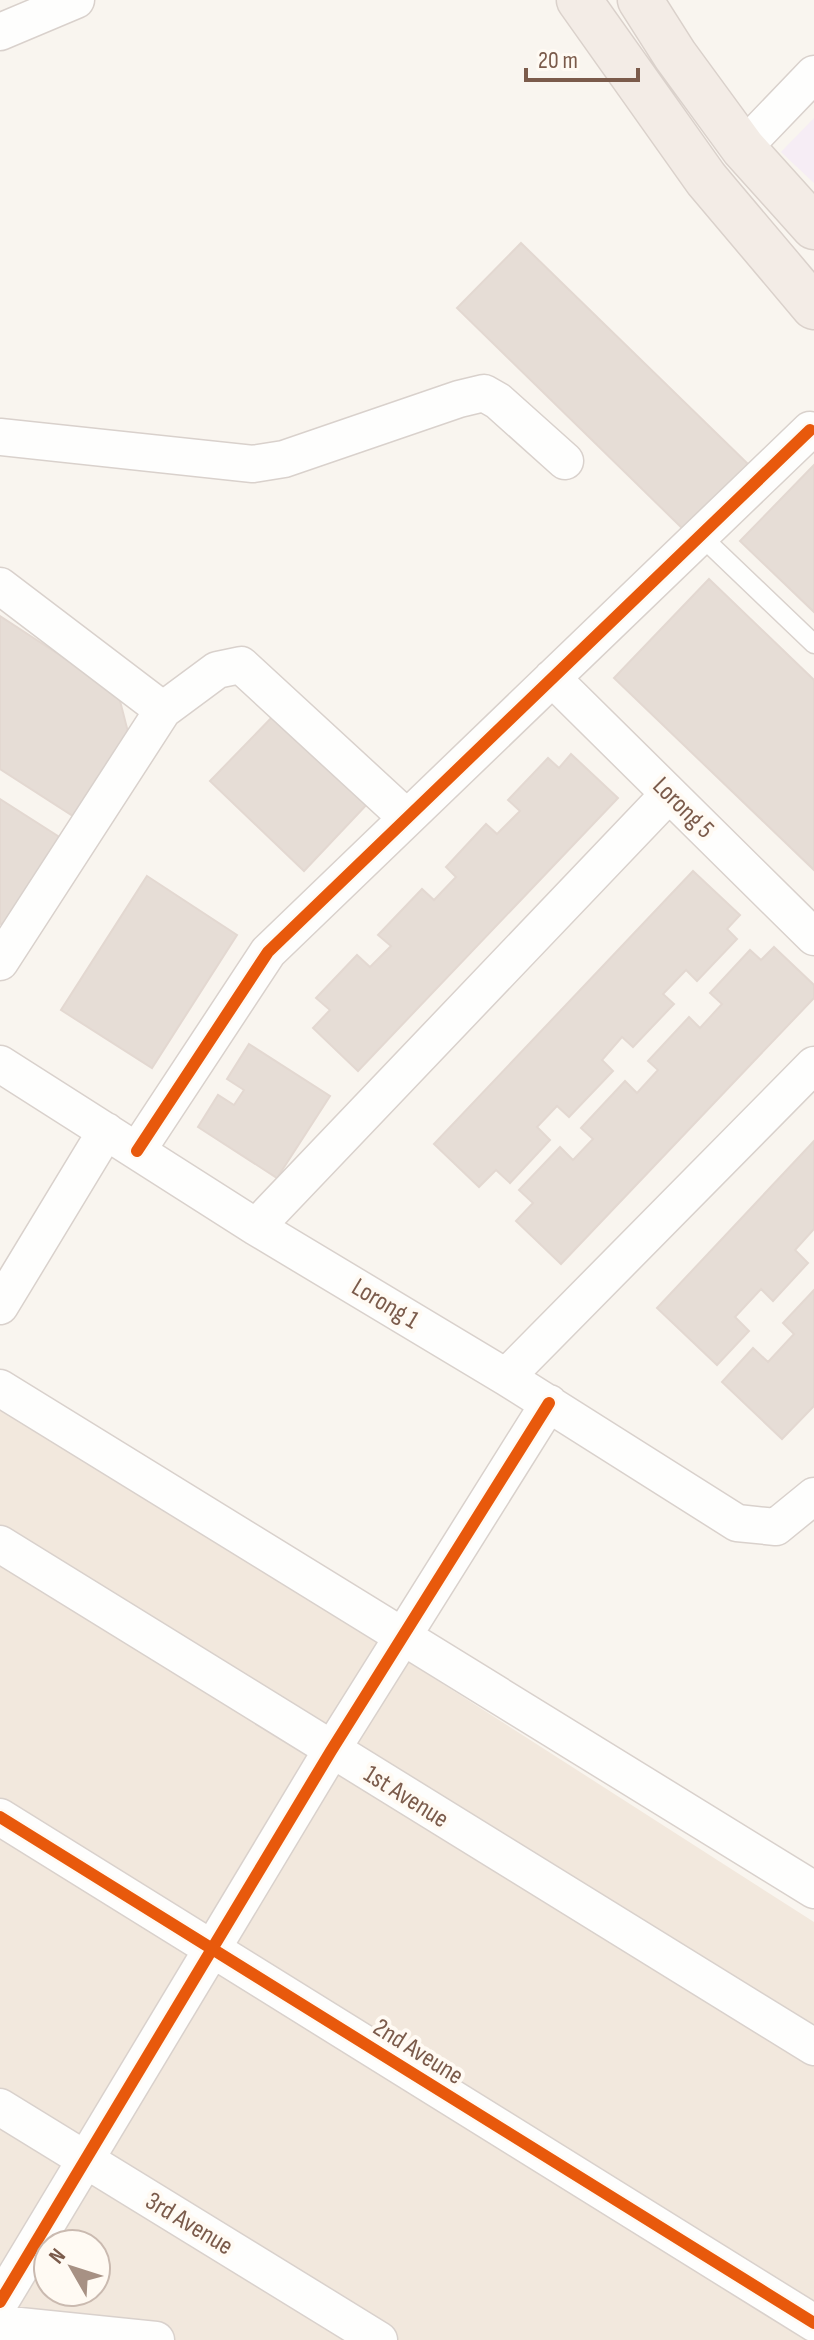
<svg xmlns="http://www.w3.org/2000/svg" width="814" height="2340" viewBox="0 0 814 2340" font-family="'Sofia Sans Condensed',sans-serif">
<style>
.residential{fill:#f2e8dd;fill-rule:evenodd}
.education{fill:#f6edf5}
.building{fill:#e6ddd6;stroke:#e3d8d1;stroke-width:2}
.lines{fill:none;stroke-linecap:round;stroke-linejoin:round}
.service-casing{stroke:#d9d1cc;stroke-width:21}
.minor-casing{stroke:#d9d1cc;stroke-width:39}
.trunk-casing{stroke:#dad1cb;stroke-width:47}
.service{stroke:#fefefd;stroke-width:18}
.minor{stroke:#fefefd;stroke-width:36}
.trunk{stroke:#f3ece6;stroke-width:44}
.cycleway-casing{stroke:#fffaf3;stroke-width:17}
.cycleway{stroke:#e8590c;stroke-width:12}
.labels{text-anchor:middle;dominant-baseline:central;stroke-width:8;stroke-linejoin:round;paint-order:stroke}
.street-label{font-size:26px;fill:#7b5b4b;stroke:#fffaf3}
</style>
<rect width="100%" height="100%" fill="#f9f5ef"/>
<path class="residential" d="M0,1400L814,1922V2340H0ZM48,2244H96V2292H48Z"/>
<path class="education" d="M814,118V183L781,152Z"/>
<path class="building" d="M521,243L748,464L683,529L457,308Z
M814,465V612L740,541Z
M709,579L814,680V870L614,678Z
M0,616L118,693L128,732L73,816L0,769Z
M278,711L371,800L304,871L210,781Z
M571,754L618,798L358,1071L313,1028L330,1010L316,998L357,955L370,967L391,946L378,935L422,889L434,900L456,877L446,867L486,824L497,834L520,811L508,800L548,758L559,768Z
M0,799L61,838L6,923L0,924Z
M693,871L740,915L727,929L737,939L697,981L686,970L663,994L674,1004L633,1047L622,1037L602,1060L613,1071L569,1117L557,1106L537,1127L550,1140L510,1183L496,1170L479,1187L434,1144Z
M147,876L237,935L152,1068L61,1010Z
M774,947L814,985V998L561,1264L516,1221L533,1203L519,1190L560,1147L573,1160L593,1139L581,1128L625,1081L637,1093L658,1070L648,1061L689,1017L700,1028L722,1004L710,993L750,950L761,960Z
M249,1044L330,1096L277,1178L198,1127L218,1095L234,1105L244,1090L227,1079Z
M814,1141V1229L795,1250L808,1263L773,1301L761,1289L735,1317L749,1331L717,1365L657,1308Z
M814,1290V1406L782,1439L722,1382L753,1348L768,1362L794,1334L783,1323Z"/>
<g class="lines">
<defs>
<path id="service" d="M700,535L814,644"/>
<path id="minor" d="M0,32L76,0
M743,148L814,74
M0,437L253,464L284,459L459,399L484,393L498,401L565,461
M0,586L163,710
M552,678L814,937
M0,962L163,710L217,670L241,665L407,818
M0,1064L256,1227L506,1377L737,1523L776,1527L814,1496
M137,1151L268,952L810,430
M256,1227L669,794
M0,1306L106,1131
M506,1377L814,1065
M0,1388L814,1890
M0,1544L814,2047
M0,1817L814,2323
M0,2107L379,2340
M0,2302L331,1751L549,1403
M0,2324L156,2340"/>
<path id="trunk" d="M579,0L706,179L814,307
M640,0L675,55L743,148L814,227"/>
</defs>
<use href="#service" class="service-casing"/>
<use href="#minor" class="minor-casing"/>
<use href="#trunk" class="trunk-casing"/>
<use href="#service" class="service"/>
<use href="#minor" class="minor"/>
<use href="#trunk" class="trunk"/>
<defs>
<path id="cycleway" d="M137,1151L268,952L810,430
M0,1817L814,2323
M0,2302L331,1751L549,1403"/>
</defs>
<use href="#cycleway" class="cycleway-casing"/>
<use href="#cycleway" class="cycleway"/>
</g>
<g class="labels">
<g class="street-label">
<text transform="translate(683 808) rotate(45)">Lorong 5</text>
<text transform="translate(385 1304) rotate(31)">Lorong 1</text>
<text transform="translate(406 1797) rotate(32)">1st Avenue</text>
<text transform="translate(418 2052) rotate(32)">2nd Aveune</text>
<text transform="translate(189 2224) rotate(31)">3rd Avenue</text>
</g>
</g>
<g transform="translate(72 2268) rotate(309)"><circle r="38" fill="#fffaf3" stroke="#cabab0" stroke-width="2"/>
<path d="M0-6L14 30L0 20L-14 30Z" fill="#a79184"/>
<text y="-12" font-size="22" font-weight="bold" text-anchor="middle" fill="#7b5b4b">N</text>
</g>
<path d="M526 68v12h112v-12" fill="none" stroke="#7b5b4b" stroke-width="4"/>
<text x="538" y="68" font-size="24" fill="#7b5b4b" stroke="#fffaf3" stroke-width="6" paint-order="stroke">20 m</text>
</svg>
